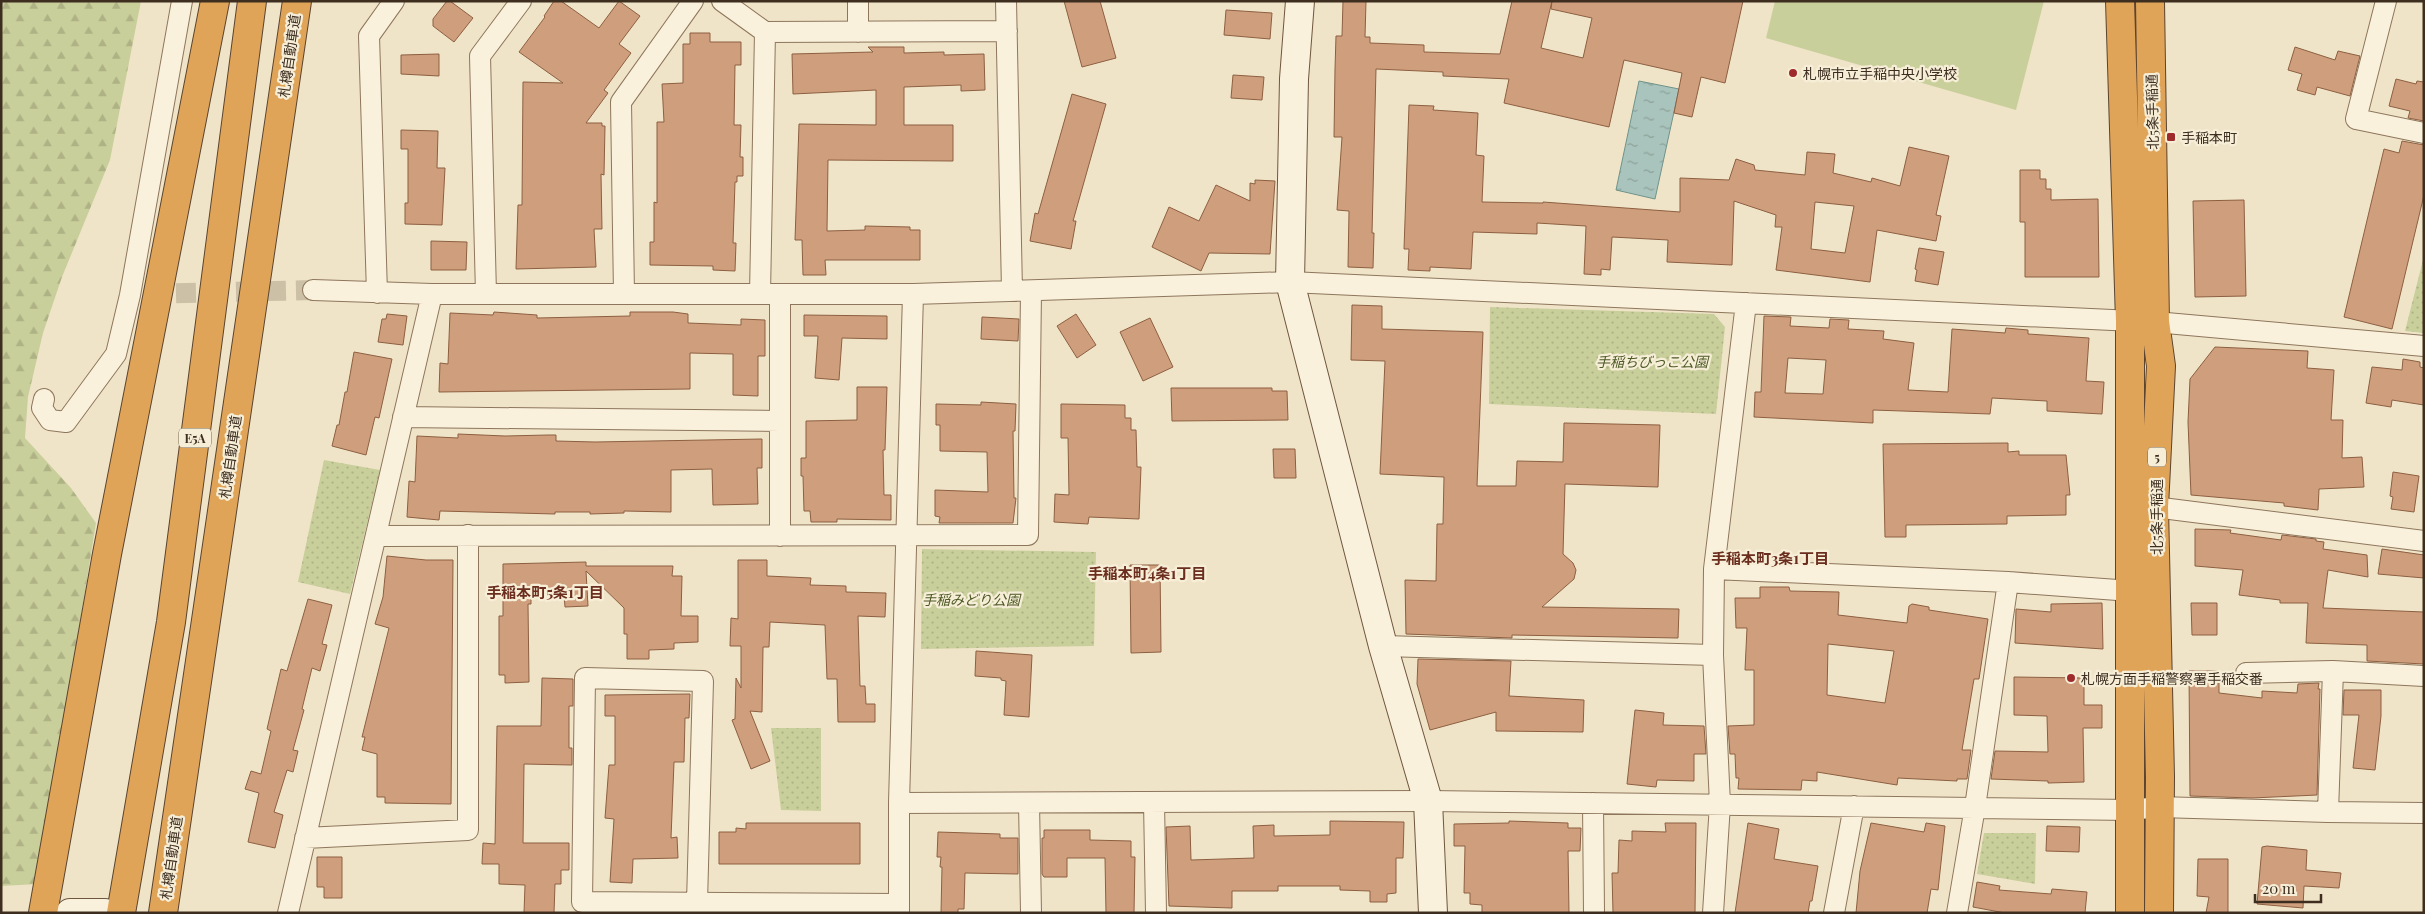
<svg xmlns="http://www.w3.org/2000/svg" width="2425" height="914" viewBox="0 0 2425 914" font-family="'Playfair Display','Noto Sans JP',serif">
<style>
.grass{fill:#c9cf9b}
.forest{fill:url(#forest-firs)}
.park{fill:url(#park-dots)}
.water{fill:url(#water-ripples);stroke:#6f938a}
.building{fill:#cf9f7d;stroke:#8d5f41;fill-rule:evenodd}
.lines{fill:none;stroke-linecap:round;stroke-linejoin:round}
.street-tunnel{stroke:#ccc0a6;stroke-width:20;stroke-dasharray:20 10;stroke-linecap:butt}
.street-casing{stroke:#8d765c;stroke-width:22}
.secondary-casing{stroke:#6f573f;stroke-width:30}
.highway-casing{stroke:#5b4430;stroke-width:30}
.street{stroke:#faf1dc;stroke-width:20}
.secondary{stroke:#faf1dc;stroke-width:28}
.highway{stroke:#e0a458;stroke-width:28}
.poi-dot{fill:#9e2a2b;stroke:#f7eed8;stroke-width:2}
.labels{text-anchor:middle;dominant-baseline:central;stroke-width:4.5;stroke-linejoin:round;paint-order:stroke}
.shield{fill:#f7eed8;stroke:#756857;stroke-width:1}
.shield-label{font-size:12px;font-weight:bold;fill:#3d2e20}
.street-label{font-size:14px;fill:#3d2e20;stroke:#f7eed8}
.poi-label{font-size:14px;fill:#3d2e20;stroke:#f7eed8;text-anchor:start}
.park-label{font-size:14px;font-style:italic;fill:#4d5a26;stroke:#f7eed8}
.neighbourhood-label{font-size:15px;font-weight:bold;fill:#6b2e1e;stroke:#f7eed8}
</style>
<defs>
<pattern id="forest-firs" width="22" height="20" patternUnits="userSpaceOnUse" patternTransform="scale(1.25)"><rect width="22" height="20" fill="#c9cf9b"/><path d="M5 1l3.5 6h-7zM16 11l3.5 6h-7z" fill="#aeb285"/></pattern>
<pattern id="park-dots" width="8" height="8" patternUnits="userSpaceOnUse" patternTransform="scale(1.25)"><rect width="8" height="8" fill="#c9cf9b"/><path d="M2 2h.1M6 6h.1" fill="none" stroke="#aeb285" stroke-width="1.8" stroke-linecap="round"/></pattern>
<pattern id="water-ripples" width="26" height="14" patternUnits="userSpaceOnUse" patternTransform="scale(1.25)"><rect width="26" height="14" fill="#a9c4bc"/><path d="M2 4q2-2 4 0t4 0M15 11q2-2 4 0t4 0" fill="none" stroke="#8ba098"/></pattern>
</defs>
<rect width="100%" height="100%" fill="#f0e4c8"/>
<path class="grass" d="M1775,1H2044L2016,110L1766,38Z"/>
<path class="forest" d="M1,1H141L110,160L62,277L43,333L28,397L25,438L71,488L96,523L38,884L1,886Z"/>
<path class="park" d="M2424,256V333L2405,331Z
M1490,307L1714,314L1725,327L1716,414L1489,404Z
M324,460L380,470L350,594L298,582Z
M922,549L1096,552L1094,646L921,649Z
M821,728V811L781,810L771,728Z
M1984,833H2036L2035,884L1977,874Z"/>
<path class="water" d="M1639,81L1679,89L1655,199L1616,190Z"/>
<path class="building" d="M447,1H450L473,18L454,42L433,26V19Z
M554,1H561L599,28L619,1L640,16L619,44L631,53L604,90L608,93L586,123H602V126H605L604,175L601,174L602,229H594L596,267L516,269L518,205H522L523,82L563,83L519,52L545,17L544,16Z
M1064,1H1100L1116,58L1082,67Z
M1343,1H1366L1365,37H1370V43L1424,45V52L1500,54L1512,1H1552L1541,48L1583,58L1592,18L1551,9L1552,1H1743L1725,83L1701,77L1692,117L1674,113L1682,73L1624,60L1609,127L1504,103L1509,79L1443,76V72L1376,69L1372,233H1374L1373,268L1348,267L1349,211L1337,210L1342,137H1334L1335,69L1336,36H1342Z
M1226,10L1272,13L1270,39L1224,35Z
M690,33H710V42H741V65H735L734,125H741L740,157H743V176H737V182H735L733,243H736L735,271L713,270V266L650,265V242H654V202L657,203V122H664L662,84L683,83V44H690Z
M868,47H904V53L944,52V55L984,54L985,90L961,91V85L904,87V125H953V161L828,160L827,231L865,230V226L910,227V230H920V260H825L826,275H803L802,240H795L799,124L876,125V90L793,94L792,54L873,52Z
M2295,47L2335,60L2338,51L2360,56L2350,96L2317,87L2315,95L2297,90L2302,74L2288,70Z
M439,54V76L401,74V55Z
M1233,75L1264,77L1262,100L1231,98Z
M2396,79L2416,84L2417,81L2424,82V121L2408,118L2410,111L2389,106Z
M1072,94L1106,104L1073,221H1076L1071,249L1030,241L1035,213L1038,214Z
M1409,105L1434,106L1433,110L1478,113L1476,155L1484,156L1482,202L1543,203V202L1680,212V178L1729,180L1736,159L1754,165L1755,170L1805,175L1807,152L1835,154L1833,173L1871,182L1872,178L1900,186L1909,147L1949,156L1936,215L1941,216L1936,241L1877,230L1870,282L1776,270L1782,227H1775L1776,215L1734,201L1732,265L1667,262L1668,240L1612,237L1610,270L1601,269V275L1584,274L1586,226L1537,223V234L1473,232L1471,269L1430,267V271L1408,270L1409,249H1404ZM1815,202L1854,206L1845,253L1811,249Z
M401,130L438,131L437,168H445L442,225L405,224V203H408V149H401Z
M2402,141L2424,145V195L2392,329L2344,317L2384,149L2399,153Z
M2020,170H2040V179H2046V189H2051V200L2098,199L2099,277H2025V222H2020Z
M1255,180L1275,181L1270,254L1209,253L1201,271L1152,247L1169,207L1199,221L1216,185L1250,201V183L1255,184Z
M2244,200L2246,296L2195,297L2193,201Z
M431,241L467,242L466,270H431Z
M1919,248L1944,252L1938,285L1915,281L1917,270L1915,269Z
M1352,305L1382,306V329L1483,332L1477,486H1516L1517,461L1563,462L1564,423L1660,425L1658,487L1565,484L1563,554L1573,563L1576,570L1574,579L1542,607L1679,609L1678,638L1512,635V638L1406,634L1405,580L1436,581L1437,524H1443L1444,477L1380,474L1385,361L1351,360Z
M494,312L537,315V318L630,316V312H673L688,314V323L741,325V319L765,320V356H758V396L733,395V354L690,353V389L439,392L440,363L448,364L450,313L493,315Z
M387,314L407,316L403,345L378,342L382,319H386Z
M1076,314L1096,345L1077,358L1057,326Z
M804,315L887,316V339L842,338L839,380L815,378L818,336H804Z
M1764,316L1791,317L1790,326L1829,328L1830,319L1849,320L1848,329L1884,331L1883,339L1914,343L1908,390L1948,392L1952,329L2005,333L2006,328L2028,330V334L2089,338L2086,381L2104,382L2102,414L2047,411V401L1992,398L1990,414L1873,410V423L1754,417L1755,392H1761ZM1788,358L1826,360L1823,394L1785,393Z
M982,317L1019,319L1018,341L981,339Z
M1150,318L1173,367L1143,381L1120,332Z
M2215,347L2308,351L2307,368L2334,370L2331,420H2343L2342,458L2362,457L2364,487L2319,489L2318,510L2284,506V503L2191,495L2188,422L2190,379Z
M354,352L392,359L379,418L375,417L366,455L332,446L337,425H339L345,392H347Z
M2403,359L2420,362V367L2424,368V405L2392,400L2391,407L2366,403L2372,367L2402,370Z
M857,387H887L885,450H883L884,495H891V520L837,519V522H811L810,511H804L803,476H801V458H806V421L857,420Z
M1171,388H1272V391H1287L1288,420L1172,421Z
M981,402L1016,404L1015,431H1013L1014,498H1016L1013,523H939L940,517L935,516V490L988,492L987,452L940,451V425H936V404L981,405Z
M1061,404L1125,405V418H1131V430H1136L1137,467H1141L1139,519L1089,517L1088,524L1054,522L1055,494L1069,495L1068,438H1061Z
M458,434L505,436L548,435H556V441L595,442L762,439V468H757L758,504L713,505L712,469L671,470V512L624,511V513L590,514V512H555V514L440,511L439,520L407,517L409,481L415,482L417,436L458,438Z
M2008,443V452L2019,451V455H2066L2070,495H2066V515L2007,516V524L1906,525V537H1885L1883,444Z
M1273,449H1295L1296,478H1274Z
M2393,472L2419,476L2414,512L2391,509L2393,497L2390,496Z
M2195,529L2231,530L2230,533L2281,540L2282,535L2316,539V541L2324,542L2323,549L2367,555L2368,577L2328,570L2323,608L2424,612V664L2367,661V645L2306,643L2308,603H2280V600L2239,595L2243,570L2195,566Z
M2382,549L2424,555V578L2378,574Z
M387,556L426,560H453L451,804L385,803V797H377V754L362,750L365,737H362L389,628L375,624L383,597Z
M738,560H767V576L811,578L810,585L846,586V592L886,593L885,617L858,616L860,686H865L866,704H875V722H838L837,679H827L825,625L770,622L769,647H763L762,712L750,711L770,761L751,769L732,720L735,719L736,678L741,688V646H730L731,618L738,619Z
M586,562V566H673L672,576H682L681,616H698V642L674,643V649L649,650V659H627V634H624V608L586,571L588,606L565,607L564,595L531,597V604H528L529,682L505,683V675H499V616H503V564Z
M1130,565H1160L1161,652L1131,653Z
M1760,587H1789L1790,591L1839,592L1838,615L1907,623L1909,606L1912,604L1929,607V610L1988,619L1979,679H1974L1962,750H1971L1967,779H1957V781L1898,778L1897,785L1817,772V781L1802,780L1801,790L1738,789L1739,778H1736L1735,754H1730L1728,726L1754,725V670H1745L1747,628H1736L1735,598H1760ZM1828,644L1894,651L1885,703L1827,695Z
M308,599L332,605L322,644L327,645L320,671L312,668L302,709L304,710L293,750L298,751L293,772L287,770L274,812L283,815L275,848L248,842L259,793L245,789L251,771L261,774L271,731L267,729L281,669L287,671Z
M2102,603L2103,649L2015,643L2016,609L2051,612V604Z
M2191,603H2217V635H2192Z
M976,651L1032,655L1029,717L1004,715L1006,681L1001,680V678L975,676Z
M1418,659L1511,661L1509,696L1584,700L1583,732L1496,731V712L1430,730L1417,684Z
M2189,671H2219V693L2262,698V691L2297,693L2298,684L2319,683L2318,689H2320L2317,795L2252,798L2190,796Z
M2014,677L2084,678V705H2102V728H2083L2084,782L2048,783V781L1991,779L1995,751L2048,752L2047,716L2014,715Z
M542,678L573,679V706H569V748H572V765L524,764L523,843H569V870H561V884H555L554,913H524L525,885L499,884V864H482L483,843L495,844L497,726H541Z
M2344,690H2381V716L2375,770L2353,768L2359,715H2343Z
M690,694L689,718H685L684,762H674L671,838L677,837L678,858L633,859L632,883L610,882L614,819L605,818L609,765H615V716H605V695Z
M1635,710L1664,713L1663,725L1704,726L1706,754H1694V781L1657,780L1656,787L1627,784Z
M1330,821L1404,822L1403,858H1396V893L1387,894V902H1370V891L1340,890V886H1278V891H1232V908L1169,906L1166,827L1190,826L1191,860L1254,858L1253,826L1274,825V836L1330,835Z
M1509,821L1568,823V828H1581L1580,851H1568L1569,913H1482V905L1470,904V893H1464L1465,846H1454V824L1509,823Z
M746,823H860V864H719V832H736V828L746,829Z
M1665,823H1696L1695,913H1613L1612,873H1618L1619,840L1632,841V831L1666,832Z
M1748,823L1779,829L1774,859L1818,866L1812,901H1810L1808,913H1735Z
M1871,823L1924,832L1926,823L1945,826L1938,890L1931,889L1927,913H1856L1860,871Z
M2047,826L2080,827L2079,852L2046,851Z
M1044,830H1090V840L1131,841V857H1135L1134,913H1106L1105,858H1067V877H1044L1042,874V838H1044Z
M938,832L1000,834V838H1018V874L965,873L964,909H958V913H941L942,867H940L941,857H937Z
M2267,846L2307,850L2306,870L2341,873L2339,888L2304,886L2303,908L2257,904L2262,847Z
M317,857H342V898H324V887H317Z
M2198,859H2228V913H2206L2209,897L2197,896Z
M1977,882L2000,886L1999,890L2051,894L2052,889L2087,892L2085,913H2005L1973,907Z"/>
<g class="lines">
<path class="street-tunnel" d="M146,294L313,290"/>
<defs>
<path id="street" d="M722,1L765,32L1007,31
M858,1V32
M1006,1L1012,291
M2386,1L2356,119L2424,133
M313,290L432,294H913L1290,282L2155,322L2424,346
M377,293L369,36L394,1
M486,294L480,56L521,1
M624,294L621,102L693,1
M760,294L765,32
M780,294V536
M44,399L42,408L50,420L66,422L116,354L130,295L182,1
M403,417L780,421
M2154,507L2424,541
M376,536L1028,535L1031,291
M1714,569L2008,582L2131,591
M1383,646L1713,655
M2246,673L2333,671L2424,676
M1154,802L1156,913
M899,803L1428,801L2130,810L2159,807L2328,812L2424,813
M1029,803L1031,913
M1593,803L1594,913
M2328,812L2333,671
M305,838L468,830V535
M697,903L703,681L585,678L582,902L899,904
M288,913L432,294
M899,913V803L913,294
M1713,913L1720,804L1713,655L1714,569L1746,303
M1834,913L1854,806
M1957,913L1975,807L2008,582"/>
<path id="secondary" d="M1300,1L1294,79L1290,282L1383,646L1428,801L1433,913
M70,913H105"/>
<path id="highway" d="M2120,1L2130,321V913
M2150,1L2155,322L2161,366L2154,507L2160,777L2159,913
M43,913L107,554L215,1
M121,913L171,622L252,1
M163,913L297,1"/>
</defs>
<use href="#street" class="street-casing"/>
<use href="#secondary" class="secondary-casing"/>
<use href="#highway" class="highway-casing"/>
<use href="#street" class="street"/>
<use href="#secondary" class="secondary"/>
<use href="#highway" class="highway"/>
</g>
<g class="poi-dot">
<circle cx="1793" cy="73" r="5"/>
<rect x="2166" y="132" width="10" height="10" rx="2.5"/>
<circle cx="2071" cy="678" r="5"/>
</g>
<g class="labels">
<g class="shield">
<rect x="179" y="428.5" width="32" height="19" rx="4"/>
<rect x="2148" y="447.5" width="18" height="19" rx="4"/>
</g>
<g class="shield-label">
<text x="195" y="438">E5A</text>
<text x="2157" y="457">5</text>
</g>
<g class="street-label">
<text transform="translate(289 56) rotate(-82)">札樽自動車道</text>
<text transform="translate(2152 112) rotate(-91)">北5条手稲通</text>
<text transform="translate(230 457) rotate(-82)">札樽自動車道</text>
<text transform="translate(2156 517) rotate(-90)">北5条手稲通</text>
<text transform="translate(171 858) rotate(-82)">札樽自動車道</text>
</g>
<g class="poi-label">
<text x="1803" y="73">札幌市立手稲中央小学校</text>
<text x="2181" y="137">手稲本町</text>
<text x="2081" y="678">札幌方面手稲警察署手稲交番</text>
</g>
<g class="park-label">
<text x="1652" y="361">手稲ちびっこ公園</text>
<text x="971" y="599">手稲みどり公園</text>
</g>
<g class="neighbourhood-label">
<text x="1770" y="558">手稲本町3条1丁目</text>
<text x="1147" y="573">手稲本町4条1丁目</text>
<text x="545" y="592">手稲本町5条1丁目</text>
</g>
</g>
<rect width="2425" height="914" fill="none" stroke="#3d2e20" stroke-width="5"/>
<path d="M2255 894v8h66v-8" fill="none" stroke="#3d2e20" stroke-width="2.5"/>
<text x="2262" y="894" font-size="15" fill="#3d2e20" stroke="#f7eed8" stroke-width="4" paint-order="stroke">20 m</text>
</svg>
